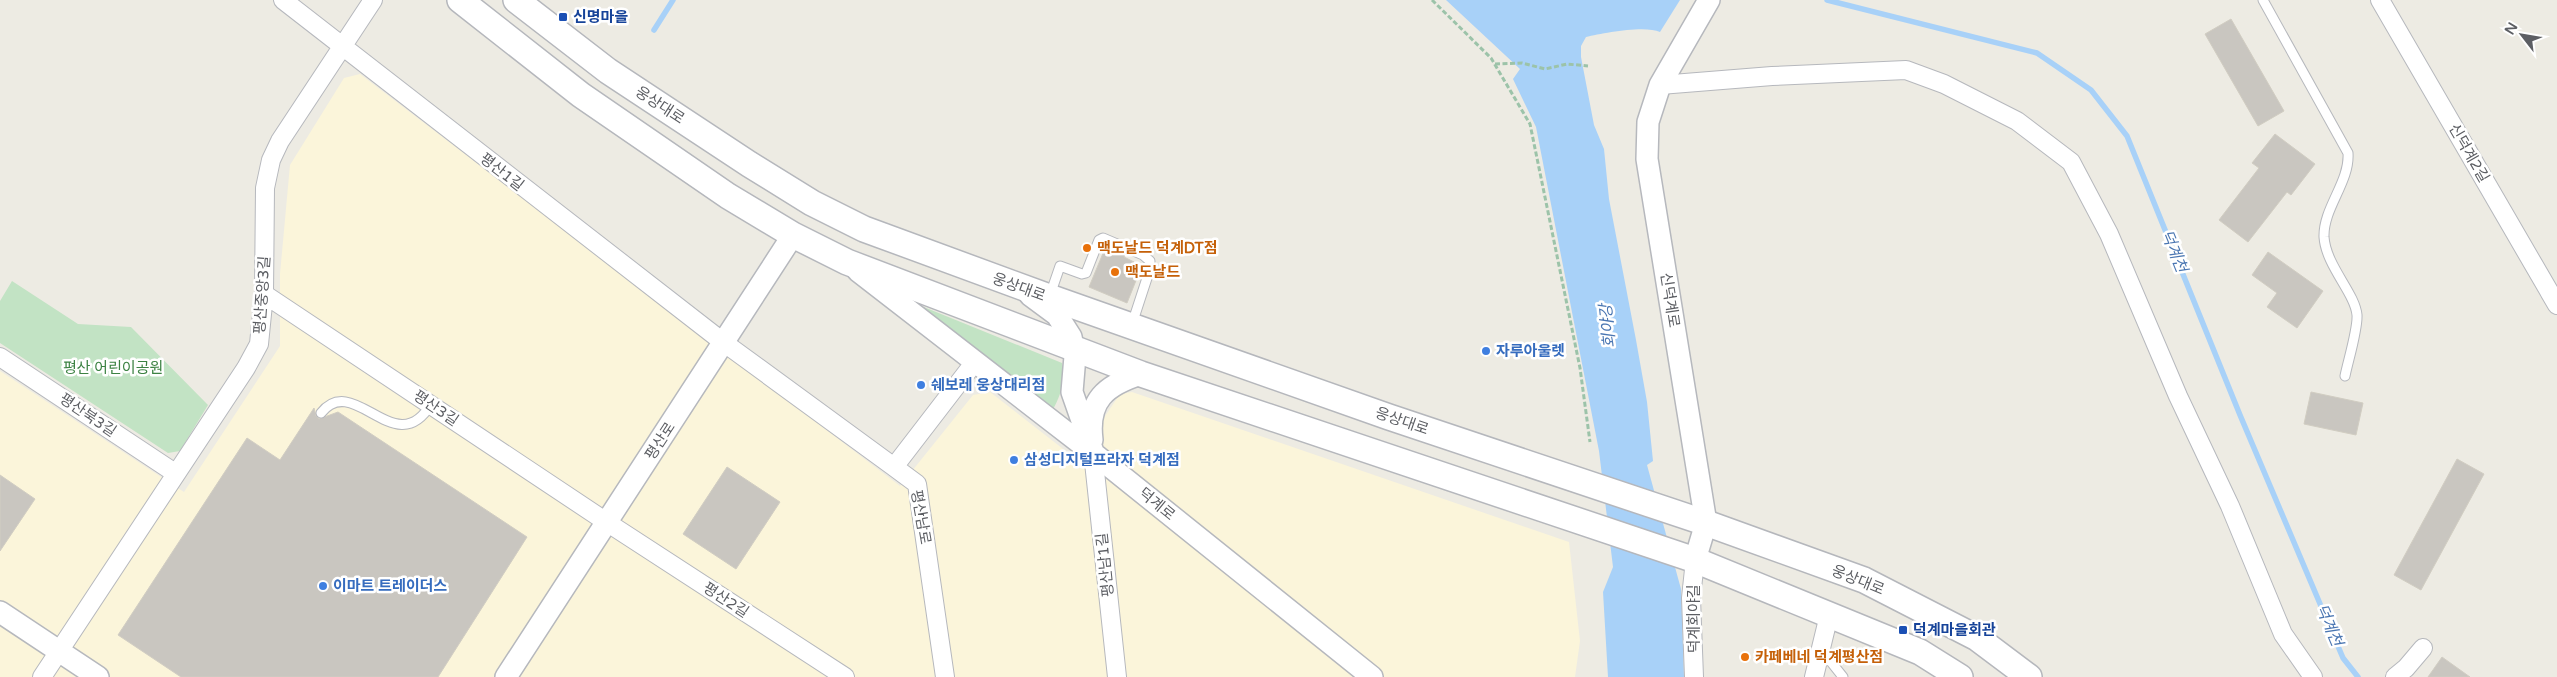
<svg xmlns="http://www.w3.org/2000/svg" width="2557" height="677" viewBox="0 0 2557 677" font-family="'Varela Round','Noto Sans KR',sans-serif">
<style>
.commercial{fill:#fbf5da}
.green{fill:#c2e3c4}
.water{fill:#a8d1f8}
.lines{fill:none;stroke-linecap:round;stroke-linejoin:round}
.stream{stroke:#a8d1f8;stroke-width:5.5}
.building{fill:#c9c6c0;stroke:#d1cdc2}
.service-casing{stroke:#b6b8bd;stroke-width:11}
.minor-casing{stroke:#b6b8bd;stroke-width:20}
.tertiary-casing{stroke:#b6b8bd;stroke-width:24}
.secondary-casing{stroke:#b5b7bc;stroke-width:28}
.path{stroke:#9cc3a9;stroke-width:3;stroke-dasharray:5 2.5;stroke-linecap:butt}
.service{stroke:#fff;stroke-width:9}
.minor{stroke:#fff;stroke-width:18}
.tertiary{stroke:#fff;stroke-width:21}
.secondary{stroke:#fff;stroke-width:25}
.transit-dot{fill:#1a4fb4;stroke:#fff;stroke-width:2}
.food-dot{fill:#e8710a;stroke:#fff;stroke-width:2}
.shop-dot{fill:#3f7fe0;stroke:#fff;stroke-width:2}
.labels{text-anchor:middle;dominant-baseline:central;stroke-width:5;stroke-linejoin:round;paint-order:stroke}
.transit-label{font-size:15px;font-weight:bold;fill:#164399;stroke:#fff;text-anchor:start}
.street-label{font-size:15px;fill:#5c5e63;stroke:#fff}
.food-label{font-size:15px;font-weight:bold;fill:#c56008;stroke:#fff;text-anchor:start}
.shop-label{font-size:15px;font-weight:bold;fill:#366cbe;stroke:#fff;text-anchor:start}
.park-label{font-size:15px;fill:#3c8243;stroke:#fff}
.water-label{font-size:16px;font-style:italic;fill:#4a76b2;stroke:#fff}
</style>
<rect width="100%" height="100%" fill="#edebe3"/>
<path class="commercial" d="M360,74L900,486L973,395L990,392L1076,459L1120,394L1132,392L1569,542L1580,641L1575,677H0V371L184,492L280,346V274L290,165L344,78Z"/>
<path class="green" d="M12,281L78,324L131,327L208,405L180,451L168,453L0,343V301Z
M909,301L1062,363C1065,382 1061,396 1051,413Z"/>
<path class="water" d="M1446,0H1680L1660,32C1645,25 1603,33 1586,37L1581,46V57L1594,125L1604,149L1609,199L1636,340L1647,402L1653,461L1647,465L1681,589L1684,677H1608L1603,592L1613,567L1599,451L1536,127L1513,79L1520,69Z"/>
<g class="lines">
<path class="stream" d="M1827,0L2037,53L2091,90L2127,136L2240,415L2343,658L2358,677
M654,30L673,0"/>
</g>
<path class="building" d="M2231,19L2284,111L2258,126L2205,34Z
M2275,134L2315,164L2291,195L2287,192L2248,242L2219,220L2259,168L2252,163Z
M1106,246L1125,254L1124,257L1134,262L1131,270L1139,273L1127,303L1089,287Z
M2268,252L2323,291L2297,328L2267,307L2277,293L2252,275Z
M2311,392L2363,403L2356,435L2304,424Z
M314,408L316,416L319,419L338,412L527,537L438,677H181L118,635L247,438L280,460Z
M2457,459L2484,474L2421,590L2394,575Z
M727,467L780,502L736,569L683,534Z
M0,475L35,499L0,551Z
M2442,657L2470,677H2428Z"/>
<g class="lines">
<defs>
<path id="service" d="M2263,0L2348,153C2350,182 2323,208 2324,237C2326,266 2355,293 2357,315C2358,329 2348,361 2345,376
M1050,295L1060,266L1082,274L1086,273L1099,240L1103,238L1143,255L1150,261L1149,272L1132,324
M321,413C354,371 396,463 431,404
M1820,648L1843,677"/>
<path id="minor" d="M283,0L723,342L894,467
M2380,0L2557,305
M1660,85L1772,76L1906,70L1944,84L2017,121L2071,162L2109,234L2178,396L2230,506L2283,634L2313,677
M264,294L608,523L845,677
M0,357L175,473
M1093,453L1117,677
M42,677L246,368L259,344L264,294L265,188L271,160L280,141L373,0
M945,677L917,484L894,467L974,363
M1694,677L1691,598L1695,560
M1814,677L1829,615
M2395,677L2406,668L2423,648"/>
<path id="tertiary" d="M858,271L1093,453L1372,677
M1030,295L1057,315L1071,337L1075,356L1072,392L1093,452
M1092,440C1087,400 1106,385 1141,374
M1695,560L1706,523L1647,159L1648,122L1660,85L1709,0
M0,612L98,677
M506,677L793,235"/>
<path id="secondary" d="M460,0L581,95L728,196L793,235L847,262L1141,374L1695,560L1920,652L1960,677
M516,0L608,71L749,164L812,203L864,229L1049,297L1389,417L1706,523L1864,580L1977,638L2029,677"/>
</defs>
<use href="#service" class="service-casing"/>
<use href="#minor" class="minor-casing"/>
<use href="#tertiary" class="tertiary-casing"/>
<use href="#secondary" class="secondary-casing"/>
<path class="path" d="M1432,0L1491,58L1530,124L1580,368L1590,442
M1495,64L1522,63L1545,69L1567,64L1588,66"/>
<use href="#service" class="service"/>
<use href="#minor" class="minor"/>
<use href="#tertiary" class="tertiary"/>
<use href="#secondary" class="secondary"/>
</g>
<g class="transit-dot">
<rect x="558" y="12" width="10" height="10" rx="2.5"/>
<rect x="1898" y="625" width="10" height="10" rx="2.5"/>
</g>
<g class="food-dot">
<circle cx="1087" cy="248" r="5"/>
<circle cx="1115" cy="272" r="5"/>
<circle cx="1745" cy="657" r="5"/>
</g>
<g class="shop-dot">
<circle cx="1486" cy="351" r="5"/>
<circle cx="921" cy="385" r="5"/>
<circle cx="1014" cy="460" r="5"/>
<circle cx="323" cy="586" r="5"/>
</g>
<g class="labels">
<g class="transit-label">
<text x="573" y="17">신명마을</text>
<text x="1913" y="630">덕계마을회관</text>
</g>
<g class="street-label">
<text transform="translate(660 105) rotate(33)">웅상대로</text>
<text transform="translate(2469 153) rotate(60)">신덕계2길</text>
<text transform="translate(502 172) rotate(38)">평산1길</text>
<text transform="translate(1019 287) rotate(20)">웅상대로</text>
<text transform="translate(262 295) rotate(-86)">평산중앙3길</text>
<text transform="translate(1670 300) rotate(81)">신덕계로</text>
<text transform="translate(436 408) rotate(34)">평산3길</text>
<text transform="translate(88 415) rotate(34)">평산북3길</text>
<text transform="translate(1402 421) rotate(19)">웅상대로</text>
<text transform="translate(660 441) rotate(-57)">평산로</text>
<text transform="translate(1157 504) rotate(39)">덕계로</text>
<text transform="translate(921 517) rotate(80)">평산남로</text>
<text transform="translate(1105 565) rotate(-96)">평산남1길</text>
<text transform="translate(1858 580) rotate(22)">웅상대로</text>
<text transform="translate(726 600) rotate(33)">평산2길</text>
<text transform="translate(1694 619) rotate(-90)">덕계회야길</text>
</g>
<g class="food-label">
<text x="1097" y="248">맥도날드 덕계DT점</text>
<text x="1125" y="272">맥도날드</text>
<text x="1755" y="657">카페베네 덕계평산점</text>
</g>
<g class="shop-label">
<text x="1496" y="351">자루아울렛</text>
<text x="931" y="385">쉐보레 웅상대리점</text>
<text x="1024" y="460">삼성디지털프라자 덕계점</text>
<text x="333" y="586">이마트 트레이더스</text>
</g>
<g class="park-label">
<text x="113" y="368">평산 어린이공원</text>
</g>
<g class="water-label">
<text transform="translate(2174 251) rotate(68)">덕계천</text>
<text transform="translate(1608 326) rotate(-96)">회야강</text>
<text transform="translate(2329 625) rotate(67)">덕계천</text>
</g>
</g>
<g transform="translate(2522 35) rotate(301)" stroke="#ffffff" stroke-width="4" paint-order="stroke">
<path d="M0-4L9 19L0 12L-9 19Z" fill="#5c5e63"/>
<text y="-8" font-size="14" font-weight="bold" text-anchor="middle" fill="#5c5e63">N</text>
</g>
</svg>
